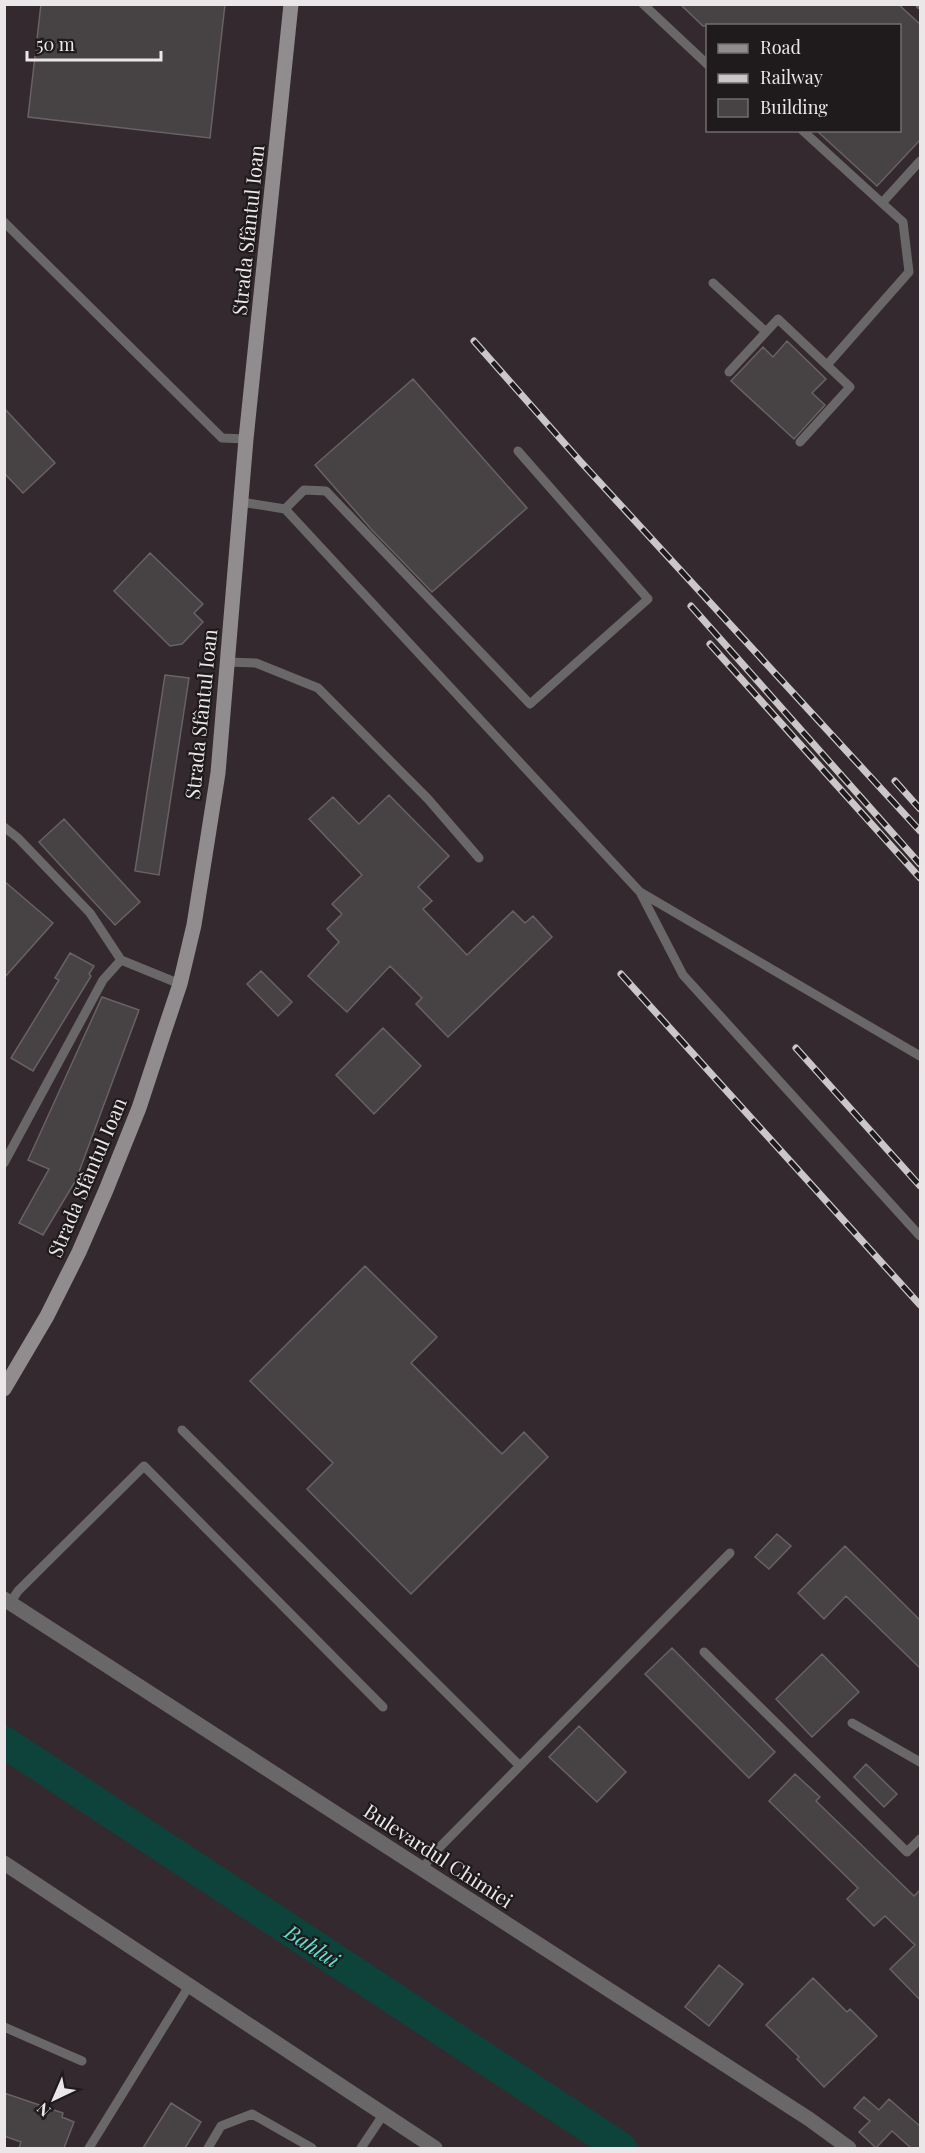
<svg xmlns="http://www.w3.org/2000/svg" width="925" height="2153" viewBox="0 0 925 2153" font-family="'Playfair Display',serif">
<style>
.built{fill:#34292e;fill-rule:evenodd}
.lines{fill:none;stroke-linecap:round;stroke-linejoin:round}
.river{stroke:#0e433c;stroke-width:32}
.building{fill:#474244;stroke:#686264;stroke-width:1.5}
.service{stroke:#6a6768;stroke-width:9}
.tertiary{stroke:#6a6768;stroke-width:15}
.secondary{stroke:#918d8e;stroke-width:15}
.rail-casing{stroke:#cbc7c9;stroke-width:7}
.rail{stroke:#1f1a1c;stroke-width:4.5;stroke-dasharray:14;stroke-linecap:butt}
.labels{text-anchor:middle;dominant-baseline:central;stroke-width:4.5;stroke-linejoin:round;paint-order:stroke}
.street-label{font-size:20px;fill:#ebe7e9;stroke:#1f1a1c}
.water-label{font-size:21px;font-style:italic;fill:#5ae2d0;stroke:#1f1a1c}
</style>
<rect width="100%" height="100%" fill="#282325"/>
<path class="built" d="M5,5H920V2148H5ZM708,26H900V130H708Z"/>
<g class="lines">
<path class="river" d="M4,1742L621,2148"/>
</g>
<path class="building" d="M41,4H225L210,138L28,117Z
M680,4H898L921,25V139L877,186L816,130H900V26H703Z
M787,341L826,379L812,393L825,405L794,439L731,381L763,347L773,357Z
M413,379L527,508L432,592L372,530L315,465Z
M4,408L55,463L23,493L4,473Z
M150,553L203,604L194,613L203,622L182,644L170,646L114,591Z
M165,675L189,678L159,875L135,871Z
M389,795L449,856L418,887L432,901L423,909L467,955L513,911L525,923L533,916L552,937L448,1037L416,1004L422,998L390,966L347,1012L308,976L339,942L327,929L342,914L332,904L362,875L309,819L333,797L359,824Z
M64,819L140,902L115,925L39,842Z
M4,881L53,923L4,978Z
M70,953L94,966L89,974L91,976L33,1071L11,1058L59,980L55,978Z
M261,971L292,1002L278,1016L247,984Z
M102,997L139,1010L76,1180L43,1235L19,1223L49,1169L28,1160Z
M383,1028L421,1066L374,1114L336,1075Z
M365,1266L437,1337L411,1363L502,1454L524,1432L548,1457L411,1594L307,1489L333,1463L250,1381Z
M777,1534L791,1546L769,1569L755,1557Z
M845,1546L921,1621V1669L846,1596L824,1619L798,1593Z
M672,1648L775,1752L749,1778L645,1674Z
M822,1654L859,1692L812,1737L776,1699Z
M579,1726L626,1772L597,1802L549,1757Z
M866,1764L897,1794L884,1807L854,1777Z
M795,1774L820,1797L816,1801L914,1896L921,1889V2001L890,1969L915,1945L885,1916L874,1926L847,1899L858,1888L769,1801Z
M719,1965L743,1984L709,2026L685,2007Z
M813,1978L847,2012L850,2009L877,2036L824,2087L797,2059L799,2057L766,2025Z
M4,2093L63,2113L62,2117L74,2122L64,2148H19L21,2142L4,2136Z
M864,2097L879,2110L889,2099L921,2127V2148H911L892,2131L876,2148L859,2132L870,2121L854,2108Z
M171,2103L201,2122L185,2148H143Z"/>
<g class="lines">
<path class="service" d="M643,4L708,65
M920,4V5
M802,130L882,203L920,161
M4,222L222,438L246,439
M713,283L766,332
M827,365L909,272L903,222L882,203
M729,372L778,319L850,387L800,442
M241,502L285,509L304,490L326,491L530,704L648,599L518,451
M285,509L640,892L683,975L920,1236
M227,662L256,663L318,688L428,799L479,858
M4,827L18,838L90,913L121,960L180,984
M640,892L920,1056
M4,1163L103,980L121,960
M182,1430L519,1765
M10,1603L18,1591L144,1466L383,1707
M704,1652L907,1852L920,1839
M852,1723L920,1762
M423,1869L431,1856L730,1553
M4,2027L82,2061
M89,2148L189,1986
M208,2148L221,2126L252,2114L312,2148
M361,2148L383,2115"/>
<path class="tertiary" d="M4,1599L809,2119L849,2148
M4,1863L435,2148"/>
<path class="secondary" d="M4,1389L47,1316L79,1252L106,1190L139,1108L163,1035L180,984L194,925L218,773L246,439L291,4"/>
<defs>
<path id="rail" d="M474,341L580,461L920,831
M691,606L920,864
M710,644L920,878
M895,781L920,809
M621,974L920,1305
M796,1048L920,1186"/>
</defs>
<use href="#rail" class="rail-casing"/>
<use href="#rail" class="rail"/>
</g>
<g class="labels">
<g class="street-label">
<text transform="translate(247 230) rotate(-84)">Strada Sfântul Ioan</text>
<text transform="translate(200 714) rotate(-84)">Strada Sfântul Ioan</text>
<text transform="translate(86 1177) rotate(-67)">Strada Sfântul Ioan</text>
<text transform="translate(439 1855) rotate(33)">Bulevardul Chimiei</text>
</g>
<g class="water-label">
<text transform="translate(313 1945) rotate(33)">Bahlui</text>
</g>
</g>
<rect width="925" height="2153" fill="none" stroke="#ebe7e9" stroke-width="12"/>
<rect x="706" y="24" width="195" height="108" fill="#1f1a1c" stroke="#716c6e" stroke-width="1.5"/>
<rect x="718" y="44" width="30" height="9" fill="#918d8e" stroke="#716c6e" stroke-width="1.5"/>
<text x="760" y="54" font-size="18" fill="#ebe7e9">Road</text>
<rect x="718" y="74" width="30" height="9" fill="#cbc7c9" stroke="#716c6e" stroke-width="1.5"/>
<text x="760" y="84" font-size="18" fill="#ebe7e9">Railway</text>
<rect x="718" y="99" width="30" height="18" fill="#474244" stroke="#716c6e" stroke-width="1.5"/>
<text x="760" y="114" font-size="18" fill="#ebe7e9">Building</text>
<g transform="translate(54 2099) rotate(224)" stroke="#1f1a1c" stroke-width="4.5" paint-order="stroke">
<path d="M0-4.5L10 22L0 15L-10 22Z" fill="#ebe7e9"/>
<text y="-9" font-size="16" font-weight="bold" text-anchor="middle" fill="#ebe7e9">N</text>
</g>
<path d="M27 51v9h134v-9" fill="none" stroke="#ebe7e9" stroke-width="3"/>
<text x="36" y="51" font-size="18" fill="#ebe7e9" stroke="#1f1a1c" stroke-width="4.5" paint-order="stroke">50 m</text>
</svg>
